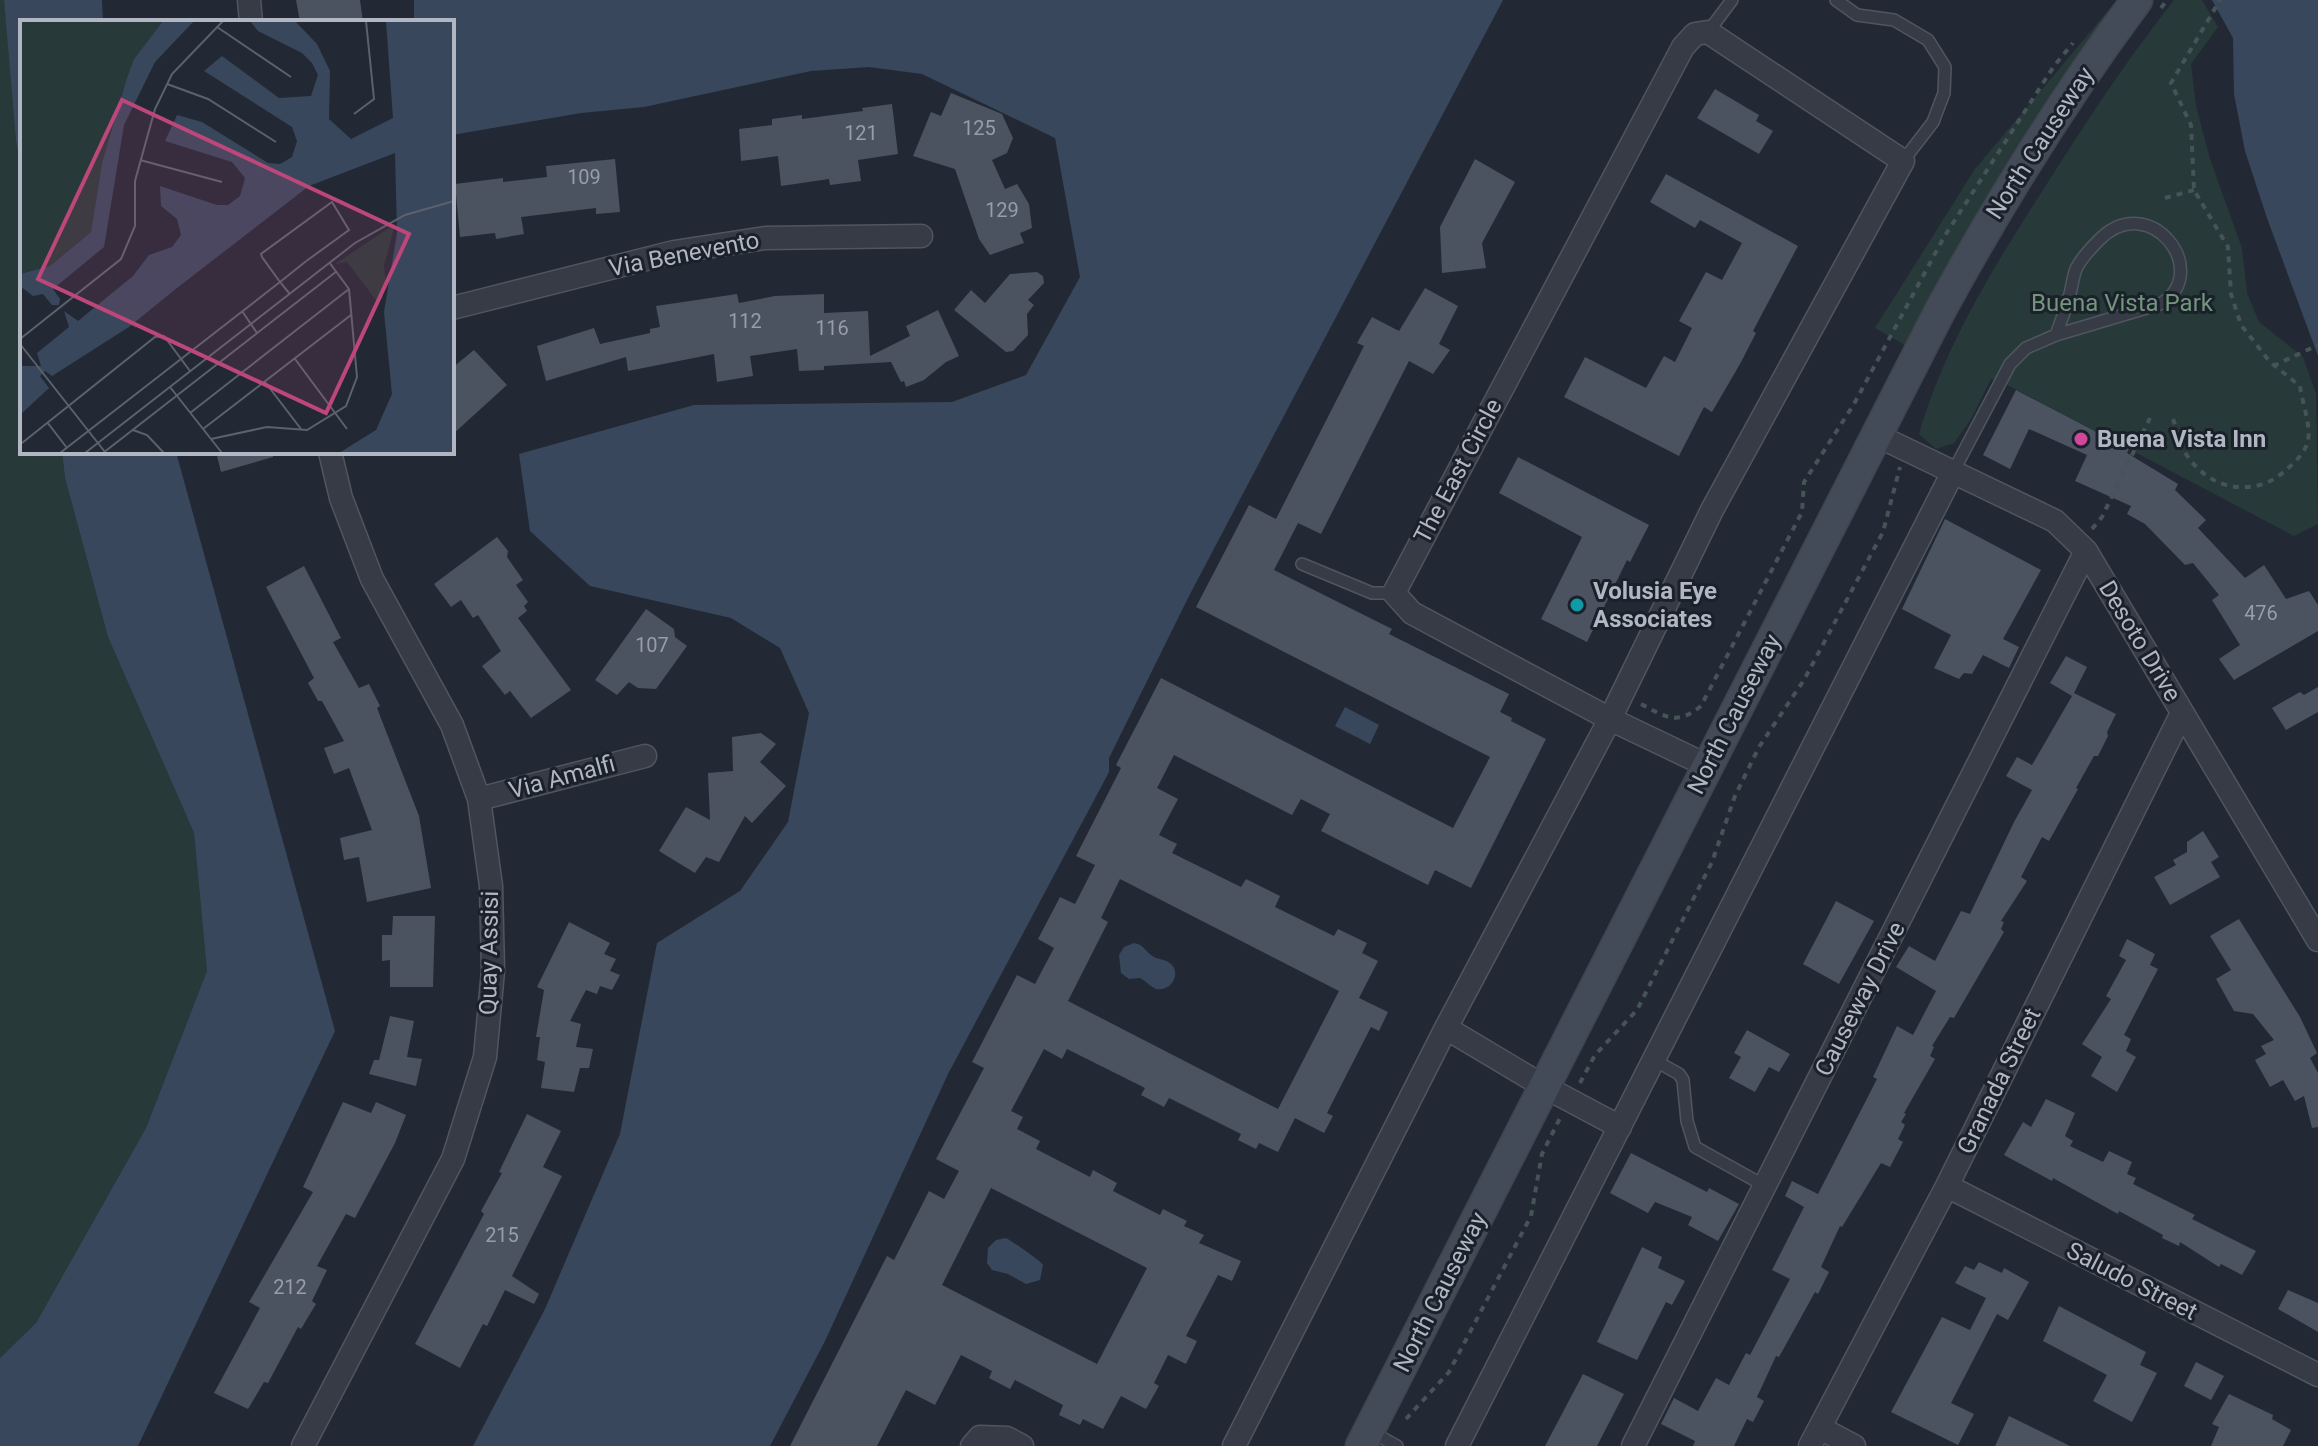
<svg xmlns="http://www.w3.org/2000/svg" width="2318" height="1446" viewBox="0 0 2318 1446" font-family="Roboto,sans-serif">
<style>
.green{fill:#28393a}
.water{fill:#39475c}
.building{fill:#4b5360;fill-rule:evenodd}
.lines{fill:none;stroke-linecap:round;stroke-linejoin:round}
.service-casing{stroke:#505660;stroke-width:14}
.minor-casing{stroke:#505660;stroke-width:25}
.secondary-casing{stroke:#3f454f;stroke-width:33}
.path{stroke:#465457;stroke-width:4;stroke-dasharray:6 6;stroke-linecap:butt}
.service{stroke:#363b45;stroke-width:11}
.minor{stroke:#363b45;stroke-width:22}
.secondary{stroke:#444b58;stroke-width:30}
.hotel-dot{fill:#d1479c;stroke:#1b212a;stroke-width:3}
.culture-dot{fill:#0f9aa8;stroke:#1b212a;stroke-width:3}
.labels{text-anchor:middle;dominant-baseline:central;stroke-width:6;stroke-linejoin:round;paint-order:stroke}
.number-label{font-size:20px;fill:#979daa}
.street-label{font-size:24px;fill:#b0b6c2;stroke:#1b212a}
.park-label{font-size:24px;fill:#72957c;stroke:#1b212a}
.poi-label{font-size:24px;font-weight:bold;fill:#b0b6c2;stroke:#1b212a;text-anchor:start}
.inset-road{fill:none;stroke:#5b616d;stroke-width:2}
.view{fill:#bd477a;fill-opacity:0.15;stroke:#bd477a;stroke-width:4}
.inset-edge{fill:none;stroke:#b0b6c2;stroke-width:4}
</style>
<rect width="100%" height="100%" fill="#222934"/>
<path class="green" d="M0,0H4L5,8L16,141L22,175V452H62L65,478L108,637L194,833L207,971L146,1128L36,1323L0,1358Z
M2117,0H2121L1908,347L1875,328L1975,169Z
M2174,0H2202L2218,27L2191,64L2196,106L2210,159L2242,248L2247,293L2259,322L2303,357L2316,394L2318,524L2294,536L2002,382L1991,379L1971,419L1954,443L1936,449L1919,434C1944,347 1994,266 2043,190C2084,125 2126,61 2174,0Z"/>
<path class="water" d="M4,0H102L103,22H22V175L16,141Z
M414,0H1503L1188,598L1109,758V772L948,1074L825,1341L770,1446H473L545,1309L620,1134L657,943L740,891L788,822L809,713L780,648L731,618L590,586L530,531L519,454L694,405L952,402L1026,375L1080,277L1055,138L922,74L869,67L811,71L644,107L581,113L452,135V22H414Z
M2212,0H2318V356L2267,218L2245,151L2234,94L2233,38Z
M62,452H176L335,1031L138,1446H0V1358L36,1323L146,1128L207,971L194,833L108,637L65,478Z
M1345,707L1379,725L1370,744L1335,726Z
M1134,943C1145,945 1145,952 1154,957C1160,960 1166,959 1171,964C1182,975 1170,992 1156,989C1151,987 1146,981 1140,978L1129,979L1121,973L1119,955L1124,947Z
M1006,1238C1013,1242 1040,1260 1043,1265L1040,1280L1026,1284L1008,1274L992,1270L987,1263L988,1248L996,1240Z"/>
<path class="building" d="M296,0H360L363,22H300Z
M1715,89L1759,115L1756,121L1773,131L1759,154L1697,118Z
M951,93L1002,114L1013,138L1007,153L992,160L1005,189L1017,184L1029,204L1032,228L1020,233L1024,243L990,255L979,239L955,169L913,156L931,112L941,116Z
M892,104L898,154L858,160L861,181L830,185L829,179L781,186L778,156L741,161L739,129L772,125V119L802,115V119L863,111L862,108Z
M615,159L620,212L596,214V208L521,217L524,234L496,239L495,233L460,237L455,184L503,178V182L547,177L546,166Z
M1475,159L1515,182L1482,243L1486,268L1442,273L1440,227Z
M1666,174L1798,246L1753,331L1756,333L1740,364L1712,412L1704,407L1679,456L1564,397L1585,357L1646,388L1664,356L1675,362L1692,328L1679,321L1706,272L1722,280L1742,243L1700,220L1695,228L1650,202Z
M1037,272L1043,276L1044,283L1028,300L1034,305L1027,314L1028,335L1013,351L1006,352L954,310L971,290L985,303L1010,274Z
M1425,288L1458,306L1439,344L1450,350L1433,374L1409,361L1321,534L1298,523L1274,570L1392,629L1389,634L1509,694L1500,712L1512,718L1511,721L1546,739L1471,888L1435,870L1428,885L1321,831L1330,814L1301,799L1292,815L1174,755L1157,788L1178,799L1159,835L1177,844L1172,853L1241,887L1246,879L1280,896L1275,907L1334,936L1338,929L1367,943L1362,953L1378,961L1359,998L1388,1012L1379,1031L1371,1027L1327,1113L1333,1116L1324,1133L1295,1118L1278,1152L1259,1143L1256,1149L1238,1140L1241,1134L1169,1098L1164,1107L1141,1095L1145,1088L1067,1049L1062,1059L1044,1049L1011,1111L1023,1117L1017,1129L1040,1141L1036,1149L1090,1177L1093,1170L1117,1183L1113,1191L1160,1215L1163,1209L1187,1221L1184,1226L1204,1235L1199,1243L1241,1261L1232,1281L1218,1275L1186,1336L1197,1341L1186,1364L1168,1355L1154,1383L1159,1386L1146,1409L1121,1396L1103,1429L1083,1419L1080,1425L1059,1415L1063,1405L1015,1380L1010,1389L989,1378L992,1371L961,1355L935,1405L906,1390L877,1446H790L887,1256L894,1260L929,1191L944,1199L959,1171L936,1159L984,1068L972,1062L1017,975L1035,984L1054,948L1038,939L1060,897L1075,904L1095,865L1076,856L1121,768L1116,765L1161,678L1453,828L1490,757L1196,607L1249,505L1276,519L1364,346L1357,343L1372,317L1399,331ZM1120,879L1339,991L1278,1109L1068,1001L1108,922L1101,918ZM991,1188L1147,1268L1097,1364L942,1285Z
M737,294L739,303L775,296L824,294V313L868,311L870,356L910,336L906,326L938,310L959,356L946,362L924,380L906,387L904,381L901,382L891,362L824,366V370L799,371L797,349L750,356L753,376L717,382L714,354L628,371L626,357L546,381L537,346L594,328L600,344L650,333V329L660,327L656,306Z
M474,350L507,385L452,435V368Z
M2016,390L2129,449L2127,453L2178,484L2175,490L2206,520L2198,528L2245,578L2264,565L2286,599L2309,591L2318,605V631L2234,680L2219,659L2240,645L2212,600L2219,595L2193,563L2185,565L2145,524L2127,514L2131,506L2075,481L2087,455L2029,429L2010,469L1983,455Z
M216,452H273V457L221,472Z
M1518,457L1649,525L1630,562L1627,560L1587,642L1541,619L1582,537L1499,493Z
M1945,519L2041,570L2003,639L2019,647L2009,668L1983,655L1972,674L1964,673L1959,679L1934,668L1951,635L1902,609Z
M497,537L508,551L507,557L523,580L516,585L528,602L524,606L527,611L518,618L571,690L531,718L510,691L505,695L482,666L501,651L478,615L473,618L461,600L451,607L434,584Z
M304,566L341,638L333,642L359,688L369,684L380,706L377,708L419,816L431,888L367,902L359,857L344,860L340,838L372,830L349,768L334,774L324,748L344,741L322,701H318L308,683L314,678L266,587Z
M646,609L674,629L675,637L687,646L656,689L638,688L629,682L617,695L595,680Z
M2066,656L2087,667L2074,693L2116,714L2107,732L2108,736L2098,756H2094L2076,788L2078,789L2049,841L2042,837L2021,877L2027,881L2001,921L2004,922L2001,929L2004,932L1954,1018L1950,1017L1932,1046L1934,1047L1930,1056L1935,1059L1904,1113L1906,1114L1901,1122L1905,1125L1898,1139L1903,1142L1890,1167L1881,1163L1842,1227L1840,1226L1821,1267L1829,1272L1818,1294L1815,1292L1779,1357L1776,1356L1757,1397L1764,1401L1753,1422L1747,1419L1734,1446H1693L1695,1441L1661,1424L1674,1398L1698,1411L1716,1378L1729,1385L1746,1353L1750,1355L1790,1279L1772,1270L1804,1207L1785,1196L1792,1181L1818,1194L1877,1079L1873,1077L1897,1026L1913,1035L1936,991L1896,967L1909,946L1935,961L1961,911L1970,914L2014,822L2032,790L2006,776L2017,757L2032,765L2072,696L2050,683Z
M2318,687V712L2286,730L2272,708L2300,692L2304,695Z
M761,733L776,744L760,762L786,786L752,823L745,816L719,862L706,857L695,873L659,851L686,807L710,820L708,773L733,771L732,737Z
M2203,831L2219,857L2211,862L2220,877L2170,905L2154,877L2176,865L2173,860L2187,852V842Z
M1836,901L1874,921L1839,984L1803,964Z
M393,916H435L433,987H390V960L382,961V935H392Z
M2239,919L2300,1017L2317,1053L2310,1058L2318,1073V1127L2312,1128L2304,1096L2295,1101L2283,1080L2270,1087L2255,1060L2266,1054L2261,1046L2274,1040L2253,1014L2234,1011L2216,979L2231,970L2210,936Z
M569,922L610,943L604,954L616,959L610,971L620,975L612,990L600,986L597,994L586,990L570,1021L581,1024L576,1047L593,1049L589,1068H580L574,1092L541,1088L545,1062L537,1060L540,1037H536L544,990L537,987Z
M2127,939L2155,954L2150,965L2158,969L2124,1035L2131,1039L2126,1051L2136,1057L2117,1092L2091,1076L2102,1057L2082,1044L2111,999L2106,996L2126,960L2119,956Z
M390,1016L414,1021L407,1057L422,1059L416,1086L369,1074L374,1060H379Z
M1747,1030L1790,1054L1779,1072L1769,1067L1755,1092L1729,1078L1741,1057L1734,1053Z
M2046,1099L2075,1113L2065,1136L2073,1141L2070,1146L2103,1162L2109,1151L2132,1162L2127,1174L2136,1178L2133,1184L2195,1215L2192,1219L2256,1251L2242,1275L2221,1264L2219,1267L2180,1242L2179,1246L2162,1238L2163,1235L2119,1211L2118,1214L2053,1178L2052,1181L2004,1155L2023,1122L2031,1127Z
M343,1102L371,1113L376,1102L406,1115L395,1143L355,1218L346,1214L317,1266L327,1270L312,1301L316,1304L301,1329L298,1327L268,1383L264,1382L248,1409L214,1393L260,1308L249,1302L313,1192L303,1187Z
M527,1114L561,1131L543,1167L562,1176L512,1276L539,1294L534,1304L505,1290L487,1326L483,1324L460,1368L415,1344L484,1214L481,1211L502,1173L499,1172Z
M1631,1153L1707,1192L1709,1188L1739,1204L1718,1241L1688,1225L1692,1217L1655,1202L1648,1213L1610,1193Z
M1642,1247L1662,1257L1658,1268L1685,1281L1672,1305L1666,1302L1637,1360L1597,1342Z
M1979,1262L2002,1273L2004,1268L2029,1282L2008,1320L1997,1314L1951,1403L1974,1414L1958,1445L1891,1412L1942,1317L1970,1330L1986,1298L1955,1283L1965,1266L1974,1270Z
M2288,1290L2318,1303V1332L2278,1309Z
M2059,1306L2146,1352L2140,1365L2157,1373L2132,1422L2093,1401L2107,1375L2043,1341Z
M2196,1362L2224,1376L2211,1400L2184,1386Z
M1583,1374L1624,1394L1597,1446H1545Z
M2229,1394L2273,1415L2272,1419L2291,1430L2283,1446H2211L2219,1427L2212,1424Z
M2009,1416L2070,1446H1995Z"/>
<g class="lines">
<defs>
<path id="service" d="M1836,0L1857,15L1894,20L1928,40L1945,67L1944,93L1933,122L1903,161
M1708,32L1732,0
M1953,472L2010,364L2026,348L2056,335L2160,304C2214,273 2150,188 2099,240C2091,248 2081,258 2076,269C2073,277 2072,286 2070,294C2066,308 2061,321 2056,335
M1302,564L1372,593H1394
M1654,1060L1679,1074L1683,1080L1687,1121L1695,1147L1765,1186
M1370,1431L1397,1446"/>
<path id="minor" d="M249,0L251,22
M452,308L674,252L765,238L921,236
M1876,435L2055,521L2086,551L2318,940
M479,799L645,756
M1446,1028L1545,1087L1620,1127
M1947,1186L2318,1375
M1820,1428L1854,1446
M303,1446L453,1159L485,1057L493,971L491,886L479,799L452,725L372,579L341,498L330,452
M972,1446L980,1437L1007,1438L1022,1446
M1234,1446L1446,1028L1610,719L1712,510L1903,161L1708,32L1695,34L1683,47L1394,593L1412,613L1610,719L1708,766
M1457,1446L1953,472
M1633,1446L2086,551
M1810,1446L1947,1186L2182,713"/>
<path id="secondary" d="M1361,1446L1940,311C1999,203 2063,99 2137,0"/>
</defs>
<use href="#service" class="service-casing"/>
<use href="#minor" class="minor-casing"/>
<use href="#secondary" class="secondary-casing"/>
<path class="path" d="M2161,8L2167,0
M2165,198L2194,190
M2273,366L2318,345
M2173,419C2177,430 2180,444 2186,454C2209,490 2254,499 2286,470C2295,462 2305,453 2308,441C2311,425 2302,402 2300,386L2270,362L2241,325L2231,294L2228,247L2194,190L2191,125L2171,83L2220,0
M2092,529L2102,517L2150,418
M1641,704C1666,717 1677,726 1701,706L1802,512L1804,482L1854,404L1944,237L2054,66L2073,43
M1580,1083L1595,1055L1637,1010L1712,862L1735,796L1759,747L1804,680L1883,532L1900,467
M1406,1419L1449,1372L1531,1216L1542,1154L1560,1118"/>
<use href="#service" class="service"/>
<use href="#minor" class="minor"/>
<use href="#secondary" class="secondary"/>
</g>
<circle class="hotel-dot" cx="2081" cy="439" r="8"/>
<circle class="culture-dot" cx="1577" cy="605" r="8"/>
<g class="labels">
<g class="number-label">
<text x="979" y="128">125</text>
<text x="861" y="133">121</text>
<text x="584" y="177">109</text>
<text x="1002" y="210">129</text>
<text x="745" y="321">112</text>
<text x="832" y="328">116</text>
<text x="2261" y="613">476</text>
<text x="652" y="645">107</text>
<text x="502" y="1235">215</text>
<text x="290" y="1287">212</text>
</g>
<g class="street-label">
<text transform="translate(2040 143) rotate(-57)">North Causeway</text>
<text transform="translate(684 254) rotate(-11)">Via Benevento</text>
<text transform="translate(1458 471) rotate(-62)">The East Circle</text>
<text transform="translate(2140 641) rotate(59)">Desoto Drive</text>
<text transform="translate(1734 714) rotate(-63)">North Causeway</text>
<text transform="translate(562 777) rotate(-15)">Via Amalfi</text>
<text transform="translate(489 953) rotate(-89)">Quay Assisi</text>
<text transform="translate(1860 999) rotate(-63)">Causeway Drive</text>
<text transform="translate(1999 1081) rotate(-64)">Granada Street</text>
<text transform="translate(2132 1281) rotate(27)">Saludo Street</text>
<text transform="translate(1440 1292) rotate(-63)">North Causeway</text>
</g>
<g class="park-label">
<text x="2122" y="303">Buena Vista Park</text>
</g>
<g class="poi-label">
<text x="2097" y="439">Buena Vista Inn</text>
<text x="1593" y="591">Volusia Eye<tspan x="1593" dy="28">Associates</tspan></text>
</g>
</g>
<g transform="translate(20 20)">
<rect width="434" height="434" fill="#222934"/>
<path d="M0,1H143L114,39L82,143L71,212L30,246L0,254ZM375,204L364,246L366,262L362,279H355L327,242L315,244Z" fill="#28393a"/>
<path d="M143,1H174L135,42L104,105L84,227L33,269L40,279L39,285H32L23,274L13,276L0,266V254L30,246L71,212L82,143L107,58L114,39ZM230,1H275L297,24L310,51L309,99L331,119L373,98L366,1H434V433H319L356,410L372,374L364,292L377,213L375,133L289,166L157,268L115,302L116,308L112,305L32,356L25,351L20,356L29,368L0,395V346H21L17,333L49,307L44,291L58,301L113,256L129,235L152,227L161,215L157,199L141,186L140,166L197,185H208L220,176L225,158L212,142L145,121L157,95L182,102L248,143L260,144L272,137L277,121L272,107L184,51L202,36L259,78L291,76L298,55L292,43L282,33L238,11Z" fill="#39475c"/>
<path class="inset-road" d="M197,7L271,57M147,64L188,79L256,122M334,94L354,79L346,1M120,140L202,162M222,291L237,313M0,319L101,239L115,206V161L135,89L152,54L203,1M0,324L85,432M275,339L327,409M245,362L281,409M150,367L202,433M170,393L329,269M27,402L47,428M183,409L331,295M113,410L127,415L144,433M191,419L247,407L287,410L326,386L337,357L329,269L309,242M2,423L135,317L144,316L170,351M40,433L260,262L285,242L329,210L312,182L241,234L242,237L260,262L269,273M65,433L335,223L385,195L434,181M83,433L317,251"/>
<path class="view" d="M102,80L389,214L306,393L18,259Z"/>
<rect width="434" height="434" class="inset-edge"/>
</g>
</svg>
